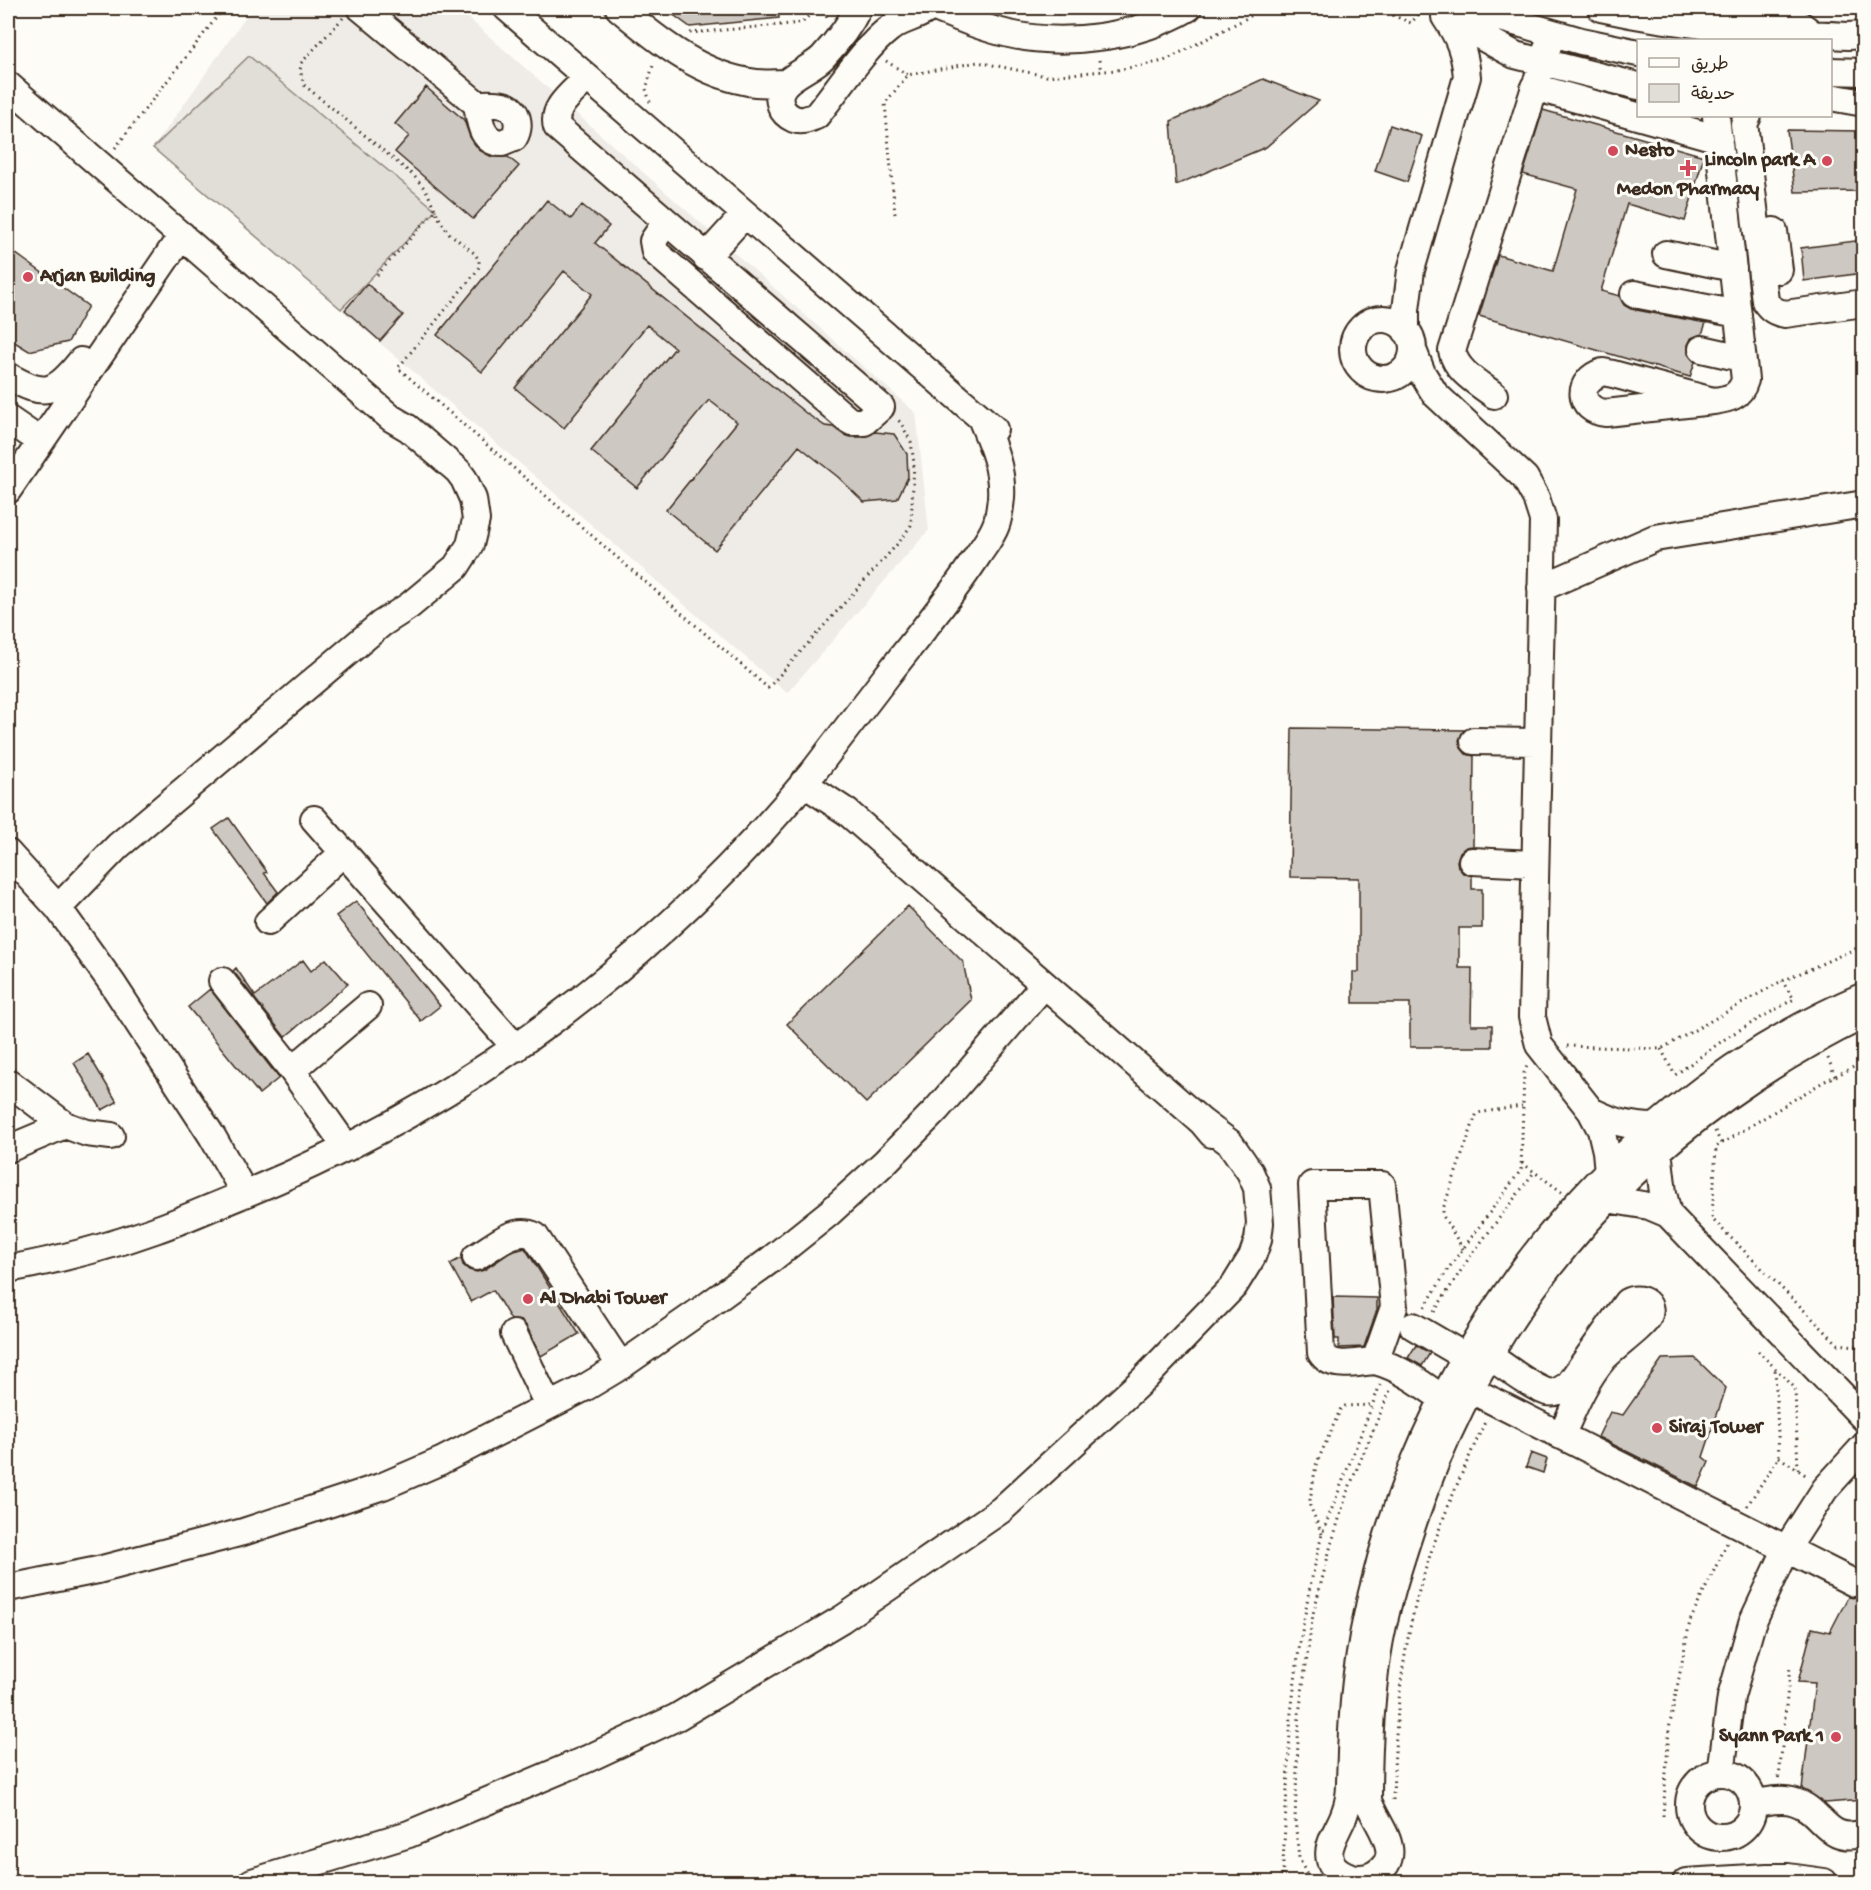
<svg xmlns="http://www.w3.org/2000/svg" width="1871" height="1890" viewBox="0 0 1871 1890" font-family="'Gochi Hand','Playpen Sans Arabic',sans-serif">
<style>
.built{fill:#efece7}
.green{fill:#e1ded7;stroke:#8e847a;stroke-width:1.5}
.building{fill:#cdc8c2;stroke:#3b2a1e;stroke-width:1.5}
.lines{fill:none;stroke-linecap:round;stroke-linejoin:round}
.minor-casing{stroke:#3b2a1e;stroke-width:30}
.path{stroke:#3b2a1e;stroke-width:3;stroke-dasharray:1.5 4.5;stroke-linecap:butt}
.minor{stroke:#fdfcf7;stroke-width:26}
.poi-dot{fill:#d1495b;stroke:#fdfcf7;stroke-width:2}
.labels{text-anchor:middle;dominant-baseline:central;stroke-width:6;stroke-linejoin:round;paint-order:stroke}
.poi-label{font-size:20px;font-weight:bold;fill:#3b2a1e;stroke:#fdfcf7;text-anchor:start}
</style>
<rect width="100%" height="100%" fill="#fdfcf7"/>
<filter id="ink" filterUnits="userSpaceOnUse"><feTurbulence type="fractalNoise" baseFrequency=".0167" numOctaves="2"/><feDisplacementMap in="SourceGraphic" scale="12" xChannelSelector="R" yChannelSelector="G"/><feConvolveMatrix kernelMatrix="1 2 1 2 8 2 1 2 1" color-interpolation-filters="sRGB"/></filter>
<g filter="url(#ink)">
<path class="built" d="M252,8H457L916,413L929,530L787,693L153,148Z"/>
<path class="green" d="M249,56L436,210L341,309L153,148Z"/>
<path class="building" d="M664,8H778L779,18L690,27Z
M1263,79L1319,101L1266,147L1176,185L1171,121Z
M426,87L464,120L470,137L479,150L492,157H508L519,166L473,219L395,152L409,136L395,124Z
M1543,110L1704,156L1685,221L1627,204L1601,291L1620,296L1624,305L1631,309L1706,323L1702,334L1691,338L1688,345V354L1695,362L1690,377L1479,316L1498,255L1553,271L1577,189L1523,174Z
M1390,125L1422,136L1407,182L1375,171Z
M1787,130L1863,131V191L1795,192Z
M547,200L571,219L582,205L609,226L595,243L807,414L825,426L833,427L844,435L851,437H865L875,432L894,434L907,454L908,477L897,499L864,502L838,477L799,446L715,550L666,510L737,422L709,400L637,488L591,451L675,348L647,325L564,428L515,388L592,294L564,271L482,372L437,335Z
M1863,240V273L1804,281L1801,248Z
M8,248L88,306L68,342L29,351L8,338Z
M367,284L403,315L380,341L345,310Z
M1292,728L1464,730L1459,740L1461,748L1466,754L1474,756L1473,846L1466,847L1460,852L1457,861L1458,867L1463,873L1472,876V889H1482V928H1459V968H1472L1471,1025H1492V1047H1410V1003H1353V972H1359V878L1290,877Z
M229,818L267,872L264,873L278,892L267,903L213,829Z
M356,901L440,1006L421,1021L336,916Z
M908,906L963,962L971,1000L866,1103L787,1024Z
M326,959L348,984L285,1037L233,971L236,968L255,996L303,960L311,971Z
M210,989L279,1078L259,1094L188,1007Z
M88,1054L117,1102L102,1110L74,1063Z
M525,1248L579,1334L541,1356L527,1327L522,1321L511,1320L493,1290L471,1302L450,1264L461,1258L463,1265L469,1270L477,1272L484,1270L511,1252Z
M1333,1297L1377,1298V1310L1364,1347L1339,1348V1339H1335Z
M1416,1345L1430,1353L1422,1366L1408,1358Z
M1695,1358L1726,1388L1703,1457L1709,1462L1698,1487L1598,1437L1610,1412L1623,1415L1662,1359Z
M1531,1453L1547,1459L1543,1473L1526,1467Z
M1863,1594V1800L1825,1803L1802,1789L1815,1683L1798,1682L1812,1628L1830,1632L1848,1597L1855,1598Z"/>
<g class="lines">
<defs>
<path id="minor" d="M361,8L477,104
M507,8L994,429
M619,8C658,41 703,77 756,83C766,84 775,83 785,83
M858,8C850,25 836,43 823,57C809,72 771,80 781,106C783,112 787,116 794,119C802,122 808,119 816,116C837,91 864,48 889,29C901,19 917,18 930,8
M935,8C959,18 983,28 1009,34C1066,47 1138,37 1188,8
M1466,8L1581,41L1638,53
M1601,8C1682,26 1764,32 1848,36L1864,35
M1723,8C1742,14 1762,9 1781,15C1792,18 1801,25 1810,32
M1448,18L1515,55L1638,86
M1830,71L1864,72
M587,78C574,92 551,107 557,127L881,407L864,422H852L847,419L655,252L653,241L666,222
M8,85L391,418L408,428L458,471L464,479L473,499L476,520L470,545L456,567L409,606L381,624L118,846L58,908
M1534,87L1719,139
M1830,97L1864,103
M477,104C485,104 495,103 503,105C518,108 521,126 514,138L502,143C481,142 480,122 477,104Z
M1748,116L1744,124L1745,131L1765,301C1770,309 1775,312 1785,314L1864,303
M1774,231L1779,270
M1666,254L1733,268
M706,257L745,214
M1634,294L1738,314
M1353 349a30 30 0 1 1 60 0a30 30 0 1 1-60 0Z
M1406,331V310L1411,270L1467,77C1465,53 1459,37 1445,17
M1702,349L1742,358
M1413,350L1422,373L1435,394L1525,478L1536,498L1543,520L1532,1017L1539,1045L1591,1111L1601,1130L1606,1151L1608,1172
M1603,372L1613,374L1713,401L1606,413C1577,410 1576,380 1603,372Z
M8,376C44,397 54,395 81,361
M1494,395C1477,382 1457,372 1452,351L1552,33
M1713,401C1729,399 1740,397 1745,380L1716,116
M8,419L40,441
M8,490L182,235
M1541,588L1655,538L1864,504
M1474,741L1538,742
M803,783L847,812L1202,1122L1212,1134
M314,819L516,1048
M8,853L58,908L112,983L212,1136L245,1194
M1472,861L1535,864
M268,922L344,852
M222,981L292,1070L347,1148
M1864,996C1592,1113 1397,1382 1357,1673C1352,1709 1351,1746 1350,1783C1350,1793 1349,1802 1345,1812C1339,1832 1312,1860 1346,1875C1355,1879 1366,1879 1375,1874C1408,1854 1375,1824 1368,1800C1368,1752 1370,1705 1377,1657C1384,1610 1399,1565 1414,1520C1492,1291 1647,1121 1864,1015
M292,1070L368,1006
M8,1082L65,1125L87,1133L111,1136
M1591,1111C1613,1122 1631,1127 1655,1127
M8,1149L65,1125
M1658,1150L1663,1193L1668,1214
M1607,1199L1649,1206L1668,1214L1864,1418
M476,1257C493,1247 515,1225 535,1236L621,1366
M8,1269C57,1260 108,1247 155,1230C181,1221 207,1209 232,1199C461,1108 658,961 814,771C838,740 862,708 886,677C917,637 950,598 978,555C984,546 992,536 996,525C999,518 1000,506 1001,498C1003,469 992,444 981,418
M1413,1326L1466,1357
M514,1334L548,1405
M1488,1355C1503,1365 1531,1387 1547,1392C1556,1394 1563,1389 1569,1384L1627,1302C1639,1295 1655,1303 1648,1317C1642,1328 1614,1347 1604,1358C1584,1381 1573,1410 1561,1436
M1375,1361L1394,1307L1382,1185H1312L1321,1353C1332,1370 1357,1362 1375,1361C1401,1368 1422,1384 1443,1399
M1469,1389L1854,1583
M8,1588L98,1570L243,1532L383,1486L441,1461L586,1387L621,1366L707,1306L769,1261L829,1213L885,1162L937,1109L1044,985
M1721,1773L1731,1697L1752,1623L1787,1548L1825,1489L1864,1446
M1689 1805a32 32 0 1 1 64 0a32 32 0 1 1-64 0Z
M1753,1803C1766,1802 1782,1797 1795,1802C1824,1811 1826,1845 1864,1833
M252,1882L409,1834L587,1759L677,1717L842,1619L1001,1510L1144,1379L1234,1286L1252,1257L1258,1240L1260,1223L1257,1188L1250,1172L1230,1143L1202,1122
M1686,1882L1767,1877H1788L1824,1882"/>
</defs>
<use href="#minor" class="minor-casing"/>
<path class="path" d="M817,8L828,18
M1376,8L1411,23L1424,8
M1010,10C1048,15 1084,16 1121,8
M343,18L302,62L300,70L304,85L414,176L426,190L441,222L449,233L474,253L479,260V267L476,272L398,368L768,688L901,540L911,525L914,463L911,442L901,423L897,419
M690,33L802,23L816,8
M1099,60L1101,72
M886,61L908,75
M650,102L646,89L654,62
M115,148L224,8
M895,214L885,103L908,75L978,62L1046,76L1117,70L1164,61L1266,8
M377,275L436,210
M1567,1046L1661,1049L1778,983L1864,945
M1661,1049L1675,1075L1729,1036L1794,999L1782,981
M1828,1058L1835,1076
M1864,1062L1823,1082L1716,1147L1712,1219L1838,1344L1864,1347
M1715,1131L1721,1143
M1522,1163L1562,1192
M1463,1249L1443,1216V1209L1475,1118L1477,1113L1522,1106
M1425,1307L1448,1269L1521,1170L1524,1073L1527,1066
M1434,1312L1469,1258L1535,1171
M1758,1351L1795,1388L1798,1470
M1779,1457L1807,1476
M1747,1506L1779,1457L1775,1367
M1322,1534L1310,1506V1500L1316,1465L1341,1408L1345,1406L1373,1405
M1779,1778L1790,1666
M1393,1800C1395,1724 1401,1647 1424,1574C1440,1522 1462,1472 1485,1422
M1663,1816L1669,1729L1690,1621L1727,1543
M1282,1882L1291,1713L1299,1649L1309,1591L1322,1534L1380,1385
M1315,1882L1308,1877L1299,1858L1295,1820L1299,1714L1313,1614L1331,1545L1348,1490L1391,1388"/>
<use href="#minor" class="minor"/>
</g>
</g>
<g class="poi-dot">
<circle cx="1613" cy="151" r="6"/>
<circle cx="1827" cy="161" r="6"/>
<path d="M1685 159h6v6h6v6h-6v6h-6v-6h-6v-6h6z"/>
<circle cx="28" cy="277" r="6"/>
<circle cx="528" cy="1299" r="6"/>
<circle cx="1657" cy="1428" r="6"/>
<circle cx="1836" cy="1737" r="6"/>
</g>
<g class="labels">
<g class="poi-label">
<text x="1625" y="151">Nesto</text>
<text x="1815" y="161" text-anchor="end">Lincoln park A</text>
<text x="1688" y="190" text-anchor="middle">Medon Pharmacy</text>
<text x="40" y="277">Arjan Building</text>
<text x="540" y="1299">Al Dhabi Tower</text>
<text x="1669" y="1428">Siraj Tower</text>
<text x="1824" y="1737" text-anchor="end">Syann Park 1</text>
</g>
</g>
<rect width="1871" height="1890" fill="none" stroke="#fdfcf7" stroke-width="30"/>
<rect x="15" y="15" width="1841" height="1860" fill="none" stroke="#3b2a1e" stroke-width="2" filter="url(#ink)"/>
<rect x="1637" y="39" width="195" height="78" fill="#fdfcf7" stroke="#afa8a0" stroke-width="1.5"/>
<rect x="1649" y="58" width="30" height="9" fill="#fdfcf7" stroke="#afa8a0" stroke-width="1.5"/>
<text x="1691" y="69" font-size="18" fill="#3b2a1e">طريق</text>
<rect x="1649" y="84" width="30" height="18" fill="#e1ded7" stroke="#afa8a0" stroke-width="1.5"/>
<text x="1691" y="99" font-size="18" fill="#3b2a1e">حديقة</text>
</svg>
